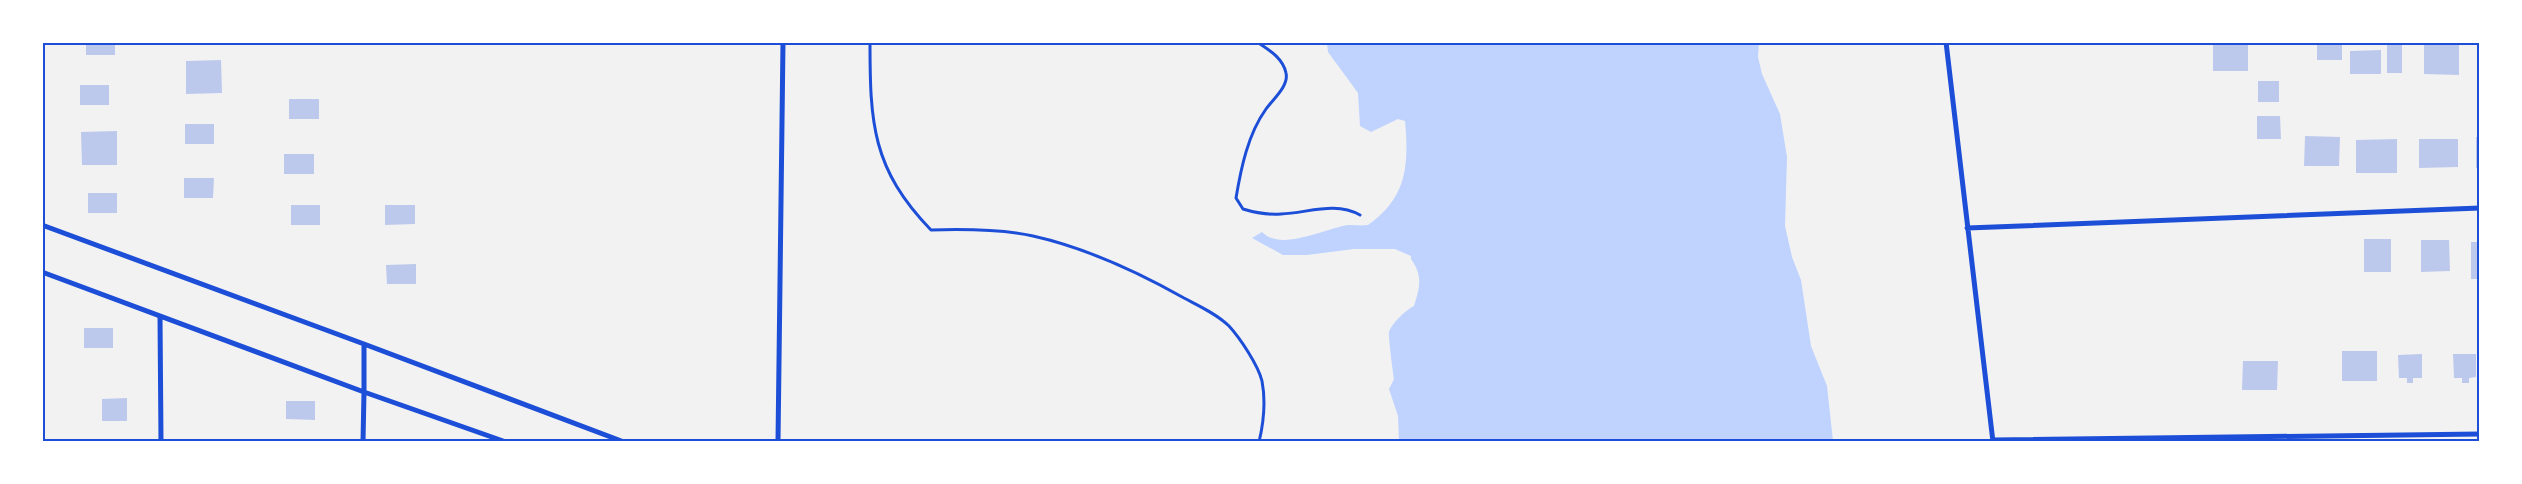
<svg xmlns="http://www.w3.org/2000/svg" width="2522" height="484" viewBox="0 0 2522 484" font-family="'Crimson Pro',serif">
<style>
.water{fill:#bfd3fe}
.building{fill:#bdc9ec}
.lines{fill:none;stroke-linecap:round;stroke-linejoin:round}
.path{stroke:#1d4ed8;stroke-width:3}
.minor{stroke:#1d4ed8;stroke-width:5}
.neatline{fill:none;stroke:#1d4ed8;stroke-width:2}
</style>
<rect width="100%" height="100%" fill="#f2f2f2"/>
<path class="water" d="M1327,43H1759L1758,57L1762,74L1780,114L1787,157L1785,226L1792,257L1801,280L1811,346L1827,386L1833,441H1399L1398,416L1389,389L1394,379C1393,374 1388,334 1389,332C1392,323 1406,310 1414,306C1420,287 1423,276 1411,259V256L1395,249H1354L1307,255H1283L1252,238L1262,232C1281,252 1326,228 1348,225C1355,225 1361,226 1368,225C1407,198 1409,165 1405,121L1398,119L1371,132L1360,126L1358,93L1328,52Z"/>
<path class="building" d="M86,42H115V55H86Z
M2213,42H2248V71H2213Z
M2317,42H2342V60H2317Z
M2387,42H2402V73H2387Z
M2424,45H2459V75L2424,74Z
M2381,50V74H2350V51Z
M221,60L222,93L186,94V61Z
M2258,81H2279V102H2258Z
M80,85H109V105H80Z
M289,99H319V119H289Z
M2257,116H2280L2281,139H2257Z
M185,124H214V144H185Z
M117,131V165H82L81,132Z
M2305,136L2340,137L2339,166H2304Z
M2476,137H2480V168H2476Z
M2397,139V173H2356V140Z
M2419,139H2458V167L2419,168Z
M284,154H314V174H284Z
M184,178H214L213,198H184Z
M88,193H117V213H88Z
M291,205H320V225H291Z
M385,205H415V224L385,225Z
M2364,239H2391V272H2364Z
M2421,240H2449L2450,271L2421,272Z
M2471,242H2480V279H2471Z
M416,264V284H387L386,265Z
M84,328H113V348H84Z
M2342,351H2377V381H2342Z
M2422,354V378H2413V383H2407V378H2399L2398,355Z
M2453,354H2476V377L2469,378V383H2462V378H2454Z
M2243,361H2278L2277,390H2242Z
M127,398V421H102V399Z
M286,401H315V420L286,419Z"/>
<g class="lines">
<path class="path" d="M870,42C870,123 872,169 931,230C964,229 1001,229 1033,236C1087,248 1136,271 1184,298C1199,306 1217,314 1229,326C1240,338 1258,365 1262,381C1266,402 1264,421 1259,442
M1257,42C1269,50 1283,58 1286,73C1289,86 1273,99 1266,109C1248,134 1241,168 1236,198L1243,209C1256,213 1267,215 1281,214C1308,213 1335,201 1360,215"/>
<path class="minor" d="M1946,42L1993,442
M42,225L364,344V392L42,272
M1967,228L2480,208
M160,316L161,442
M364,344L624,442
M1993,440L2480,434
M363,442L364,392L506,442
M778,442L783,42"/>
</g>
<rect width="2522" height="484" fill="none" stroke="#ffffff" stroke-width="88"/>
<rect x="44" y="44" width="2434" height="396" class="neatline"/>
</svg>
